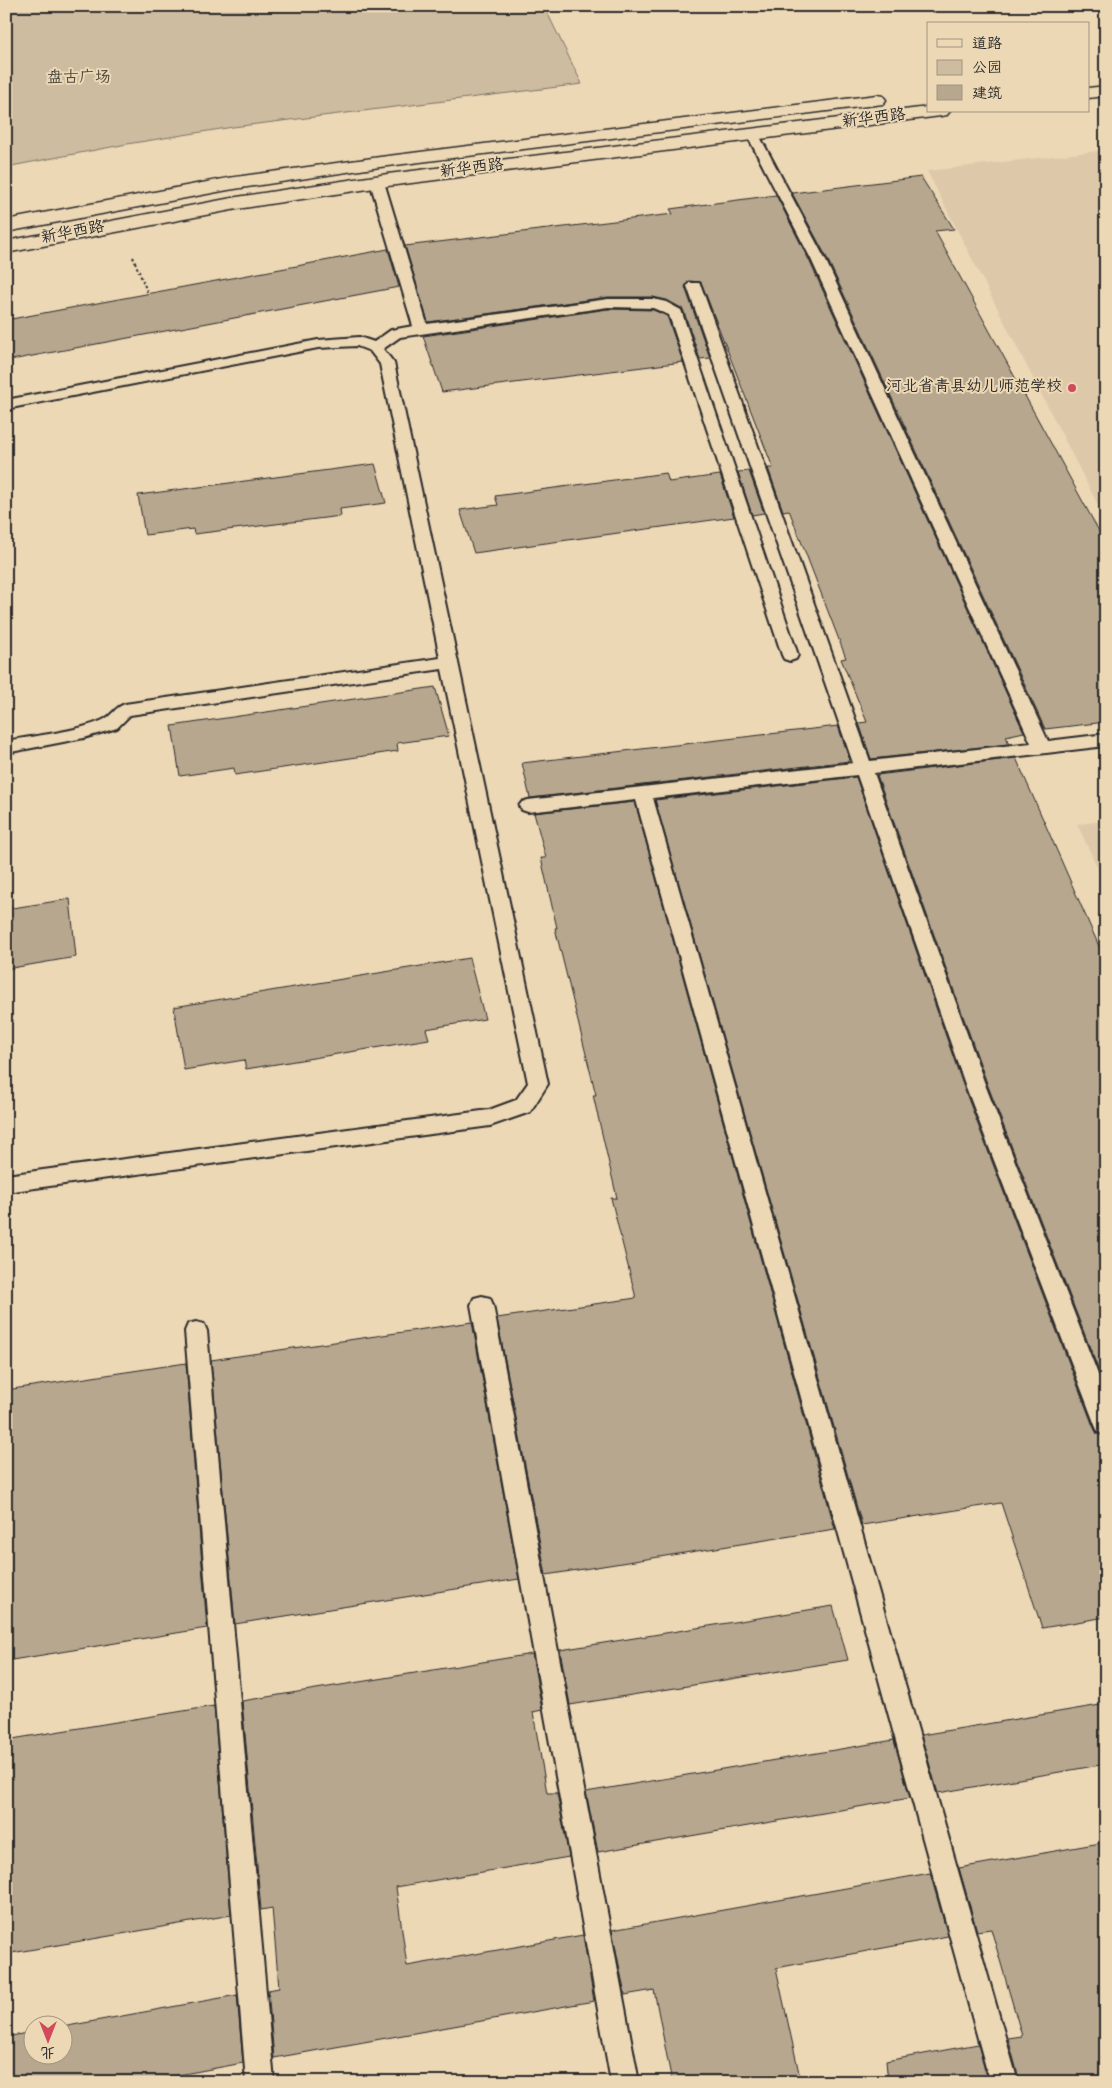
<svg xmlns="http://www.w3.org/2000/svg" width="1112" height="2088" viewBox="0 0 1112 2088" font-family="'Gochi Hand','LXGW WenKai TC',sans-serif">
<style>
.built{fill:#ddc9aa}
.green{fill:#cebca0;stroke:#7c7466}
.building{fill:#b7a78f;stroke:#2b2b2b}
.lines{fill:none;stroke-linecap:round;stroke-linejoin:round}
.lane-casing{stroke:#2b2b2b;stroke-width:4}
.primary-casing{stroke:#2b2b2b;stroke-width:3}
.path{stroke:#2b2b2b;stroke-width:2;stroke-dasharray:2.5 2.5;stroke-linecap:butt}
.lane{fill:#edd8b6;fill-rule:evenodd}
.primary{fill:#edd8b6;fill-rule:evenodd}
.poi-dot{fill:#d1495b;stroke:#edd8b6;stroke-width:2}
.labels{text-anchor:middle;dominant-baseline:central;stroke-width:4;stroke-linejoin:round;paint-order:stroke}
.far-park-label{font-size:16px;fill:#4c4842;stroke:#edd8b6}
.far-street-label{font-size:16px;fill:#2b2b2b;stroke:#edd8b6}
.far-poi-label{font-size:16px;fill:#2b2b2b;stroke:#edd8b6;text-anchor:end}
</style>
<rect width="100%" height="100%" fill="#edd8b6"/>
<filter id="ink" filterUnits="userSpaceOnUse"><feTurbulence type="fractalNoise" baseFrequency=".02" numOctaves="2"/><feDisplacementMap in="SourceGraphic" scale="10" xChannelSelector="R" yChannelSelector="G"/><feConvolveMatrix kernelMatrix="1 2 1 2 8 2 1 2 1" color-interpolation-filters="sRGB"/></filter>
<g filter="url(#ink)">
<path class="built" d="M1106,150V521L927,171Z
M1106,821V886L1077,824Z"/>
<path class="green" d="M6,6H544L582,84L233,127L127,144L6,167Z"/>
<path class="building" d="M921,177L954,229L935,231L1106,544V722L1045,729L827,258L792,193Z
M776,195L809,260L1024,732L1006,736L1009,744L871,759L859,723L867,722L841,659L846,658L789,510L783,511L768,468H773L701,282L689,281L685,287L710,358L700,359L683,309L667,300L653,297H608L428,322L405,246L673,214L670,209Z
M388,249L399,287L6,361V320Z
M608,309L653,310L667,316L683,362L442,392L423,336Z
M375,464L386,503L340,509L341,516L194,534L193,529L145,535L138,495Z
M749,471L764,513L752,515L738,472Z
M666,473L669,482L720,475L734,517L474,553L460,510L498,505L495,496Z
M435,687L449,736L397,743L398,751L235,775L234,768L180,776L172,726Z
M838,726L850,761L530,798L522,763Z
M1016,758L1106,962V1389L988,1086L877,775Z
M856,777L964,1088L1093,1426L1097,1434L1106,1437V1617L1042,1628L1001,1503L862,1525L655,800Z
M635,802L835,1529L546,1575L497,1318L636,1298L611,1198H617L593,1095H596L555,928H557L541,858H546L534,813Z
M70,899L76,957L6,969V909Z
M469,958L485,1019L426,1029L429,1039L246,1069L244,1060L184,1070L174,1007Z
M472,1322L519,1579L235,1624L211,1360Z
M186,1363L207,1628L6,1661V1390Z
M833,1606L848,1660L570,1705L560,1650Z
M532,1654L542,1710L533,1712L547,1793H557L569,1857L396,1887L407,1966L583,1935L594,2001L274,2058L268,1990L279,1988L272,1908L261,1910L242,1701Z
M1106,1704V1764L938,1793L921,1735Z
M214,1706L231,1915L6,1954V1740Z
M894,1740L910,1798L598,1852L586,1792Z
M1106,1842V2082H1020L1008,2038L1022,2036L991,1929L977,1931L959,1868Z
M930,1873L948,1936L776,1968L801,2082H672L654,1990L625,1995L612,1930Z
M237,1995L243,2063L141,2082H6V2037L32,2032V2056H62V2027Z
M978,2044L988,2082H888L886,2061Z"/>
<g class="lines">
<defs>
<path id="lane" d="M753,131L759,135L825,259L1048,741L1106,734V746L874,773L986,1087L1106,1395V1435L1098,1432L1095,1425L966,1087L857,775L653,798L1018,2082H990L636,800L528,812L522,810L519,806L522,802L528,800L853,763L687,286L689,283H699L701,286L870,761L1031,743L811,259L747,135Z
M377,178L384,182L427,324L608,299H653L666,302L681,310L798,655L796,659L790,661L784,659L782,655L669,315L653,308L608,307L400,337L383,349L394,363L548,1084L530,1112L490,1126L6,1192V1175L489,1110L516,1100L528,1083L442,669L130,715L117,728L84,738L6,753V741C33,736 80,731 103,720C112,716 115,707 125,704L440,658L380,364L370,351L357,346L318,348L6,409V400L318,340L359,337L374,342L391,330L413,326L370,182Z
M482,1296L490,1298L493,1305L639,2082H611L471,1305L474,1298Z
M196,1322L204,1324L207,1331L274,2082H246L185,1331L188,1324Z"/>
<path id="primary" d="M1106,86V96L1088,98V88Z
M877,95L883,96L886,100L883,104L380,167L228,190L6,232V220L228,178L380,157Z
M928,107V111H950L947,115L941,116L388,186L237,209L6,253V241L237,197L388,174Z"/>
</defs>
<use href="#lane" class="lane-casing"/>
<use href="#primary" class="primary-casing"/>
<path class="path" d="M133,257L148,294"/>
<use href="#lane" class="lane"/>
<use href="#primary" class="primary"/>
</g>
</g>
<circle class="poi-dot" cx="1072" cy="388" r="5"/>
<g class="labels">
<g class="far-park-label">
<text x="79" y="79">盘古广场</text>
</g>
<g class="far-street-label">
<text transform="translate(874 120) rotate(-7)">新华西路</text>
<text transform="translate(472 170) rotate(-7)">新华西路</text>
<text transform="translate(73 234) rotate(-11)">新华西路</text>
</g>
<g class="far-poi-label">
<text x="1062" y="388">河北省青县幼儿师范学校</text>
</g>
</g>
<rect width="1112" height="2088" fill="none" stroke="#edd8b6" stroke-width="25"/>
<rect x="12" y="12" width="1087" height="2063" fill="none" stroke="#2b2b2b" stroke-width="2" filter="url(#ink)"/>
<rect x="927" y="22" width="162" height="90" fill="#edd8b6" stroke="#9f937e"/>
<rect x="937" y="39" width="25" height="8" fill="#edd8b6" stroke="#9f937e"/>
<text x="972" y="48" font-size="15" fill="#2b2b2b">道路</text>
<rect x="937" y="60" width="25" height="15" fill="#cebca0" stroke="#9f937e"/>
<text x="972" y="72" font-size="15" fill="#2b2b2b">公园</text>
<rect x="937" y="85" width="25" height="15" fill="#b7a78f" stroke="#9f937e"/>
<text x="972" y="98" font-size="15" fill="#2b2b2b">建筑</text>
<g transform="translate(48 2040) rotate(180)"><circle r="24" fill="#edd8b6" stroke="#9f937e"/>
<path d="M0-4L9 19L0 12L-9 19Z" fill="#d1495b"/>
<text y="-8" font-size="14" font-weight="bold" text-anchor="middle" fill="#2b2b2b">北</text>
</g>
</svg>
